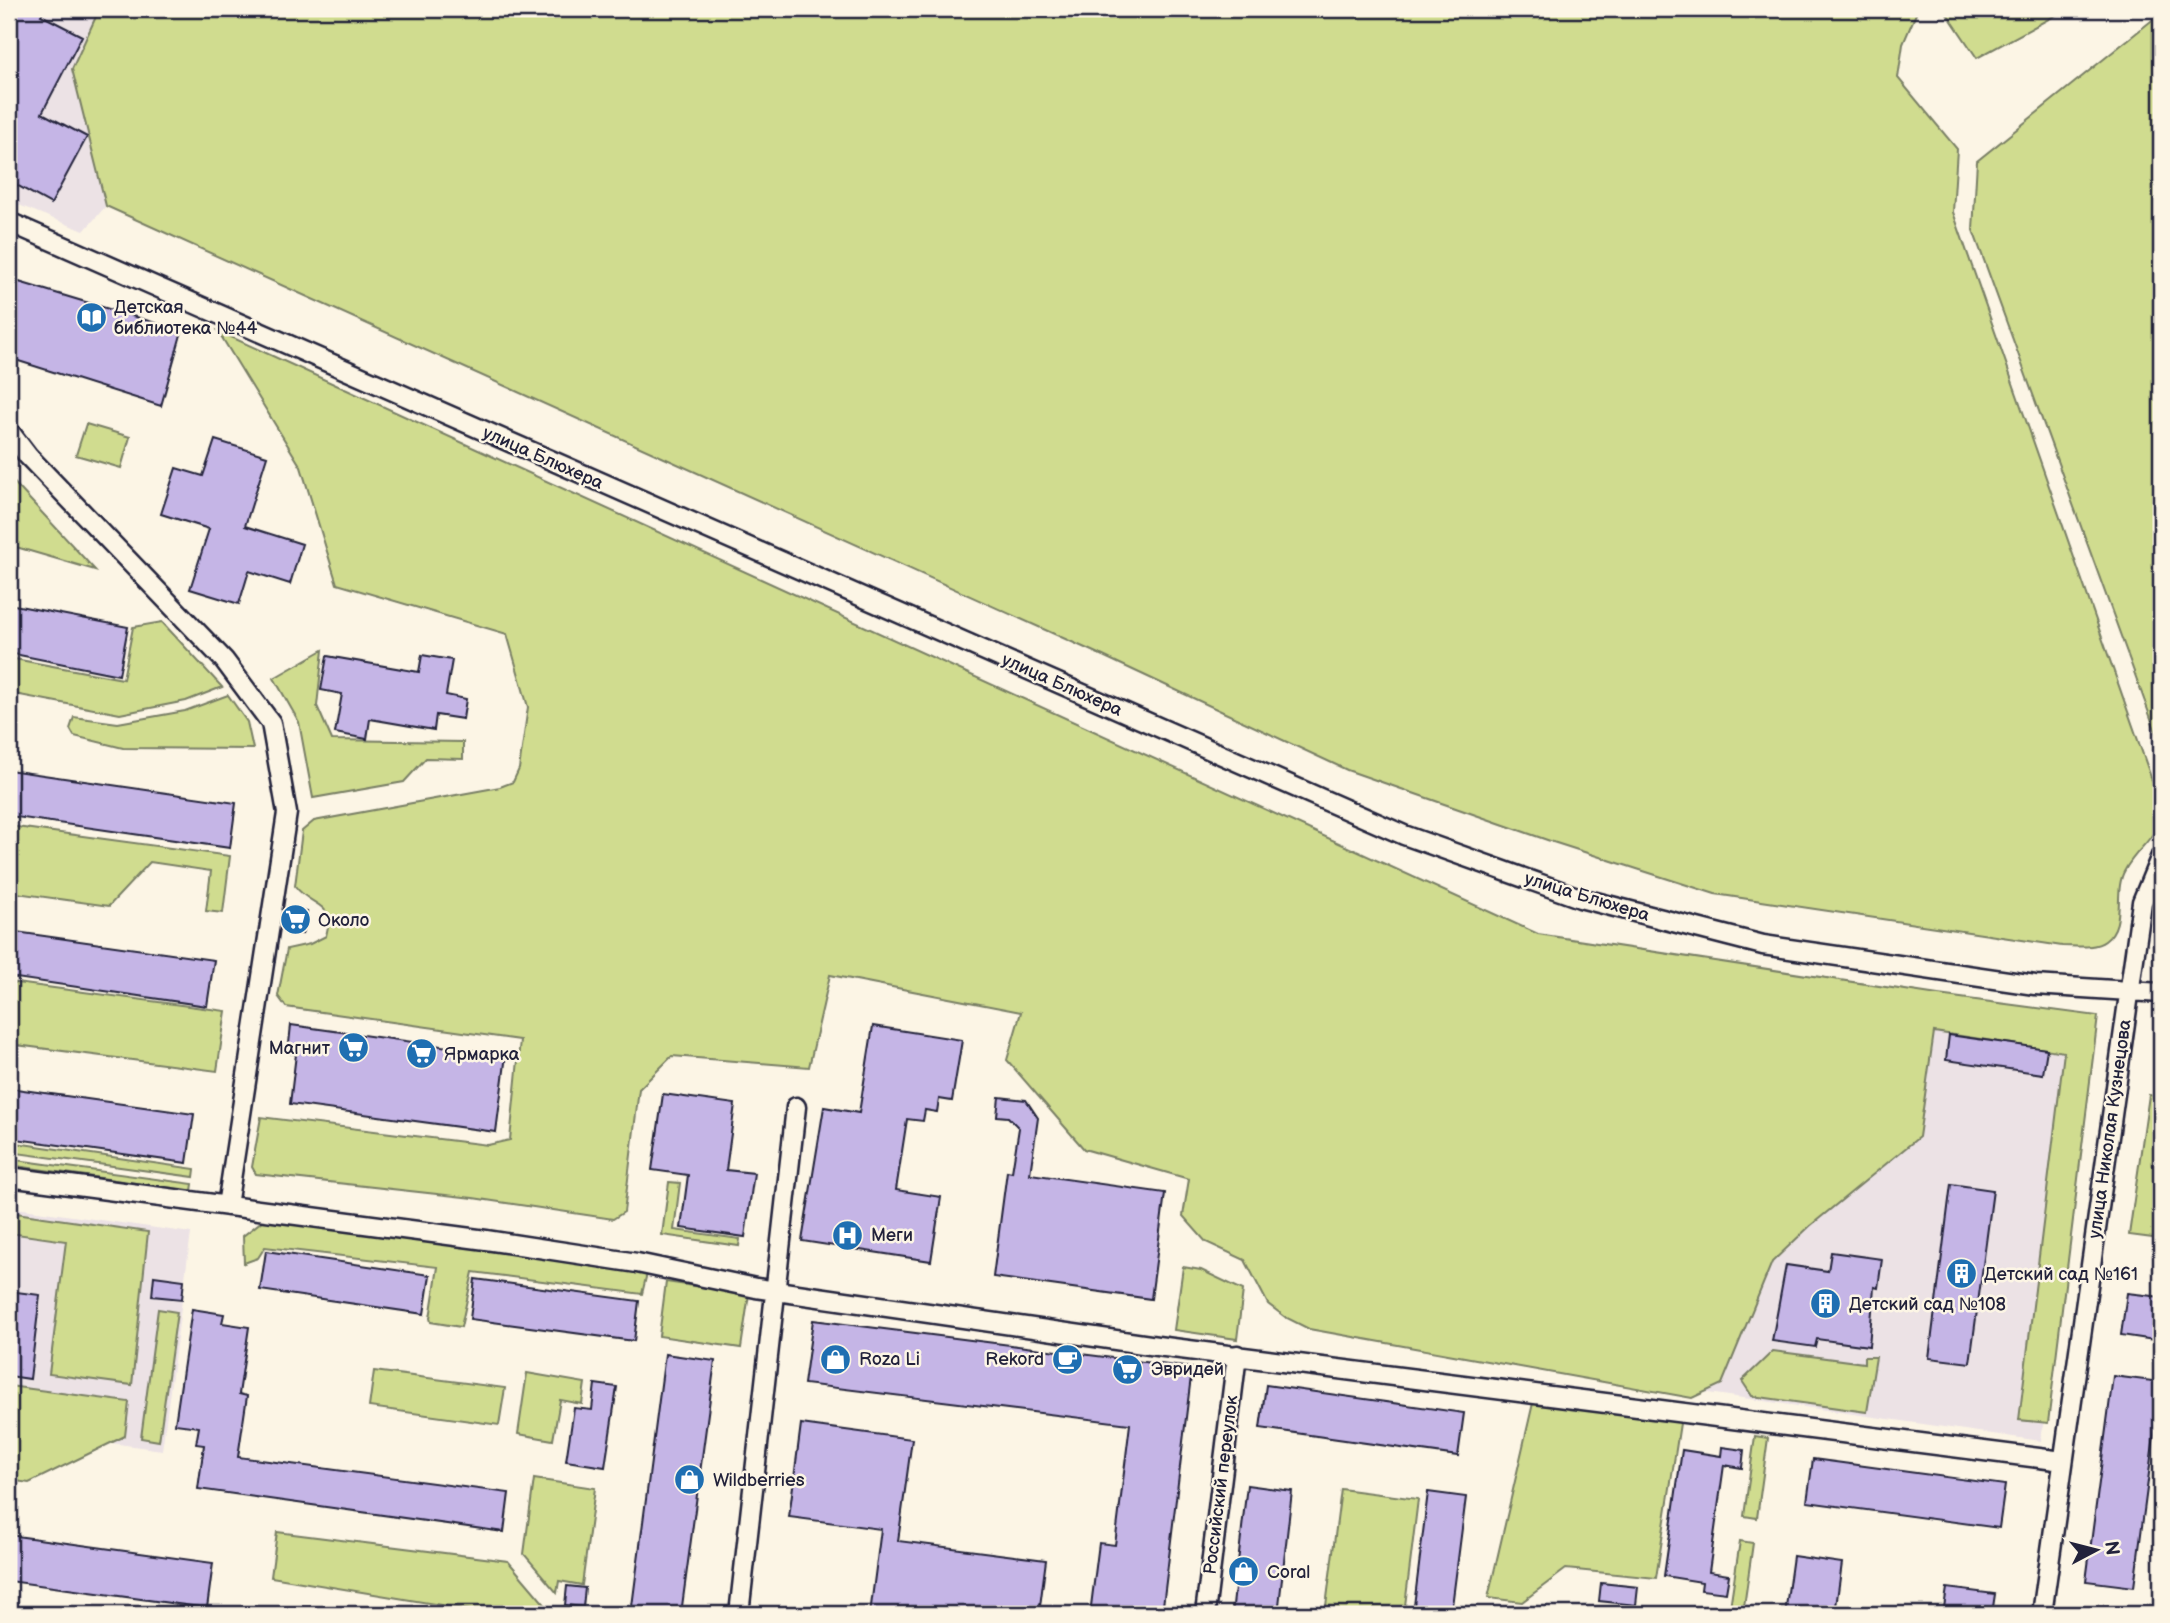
<svg xmlns="http://www.w3.org/2000/svg" width="2170" height="1623" viewBox="0 0 2170 1623" font-family="'Balsamiq Sans',sans-serif">
<style>
.built{fill:#ece2e5}
.green{fill:#d0dc8f;stroke:#797f65;stroke-width:2}
.building{fill:#c5b5e6;stroke:#22223b;stroke-width:2}
.lines{fill:none;stroke-linecap:round;stroke-linejoin:round}
.minor-casing{stroke:#22223b;stroke-width:23}
.minor{stroke:#fcf5e5;stroke-width:18}
.labels{text-anchor:middle;dominant-baseline:central;stroke-width:5;stroke-linejoin:round;paint-order:stroke}
.poi-label{font-size:18px;fill:#22223b;stroke:#fcf5e5;text-anchor:start}
.street-label{font-size:18px;fill:#22223b;stroke:#fcf5e5}
</style>
<rect width="100%" height="100%" fill="#fcf5e5"/>
<filter id="ink" filterUnits="userSpaceOnUse"><feTurbulence type="fractalNoise" baseFrequency=".0143" numOctaves="2"/><feDisplacementMap in="SourceGraphic" scale="14" xChannelSelector="R" yChannelSelector="G"/><feConvolveMatrix kernelMatrix="1 2 1 2 8 2 1 2 1" color-interpolation-filters="sRGB"/></filter>
<g filter="url(#ink)">
<path class="built" d="M9,9H105L99,11L72,69L106,206L84,231L9,201Z
M1798,1012L2089,1055L2041,1441L1549,1370Z
M9,1207L191,1233L162,1450L9,1429Z"/>
<path class="green" d="M105,9H1918L1903,44L1898,78L1957,149L1953,212L2161,806C2161,838 2139,844 2125,870C2112,892 2128,924 2105,941C2095,949 2075,946 2062,946L1715,894L1553,842L1347,770L1103,656L106,206L72,69L99,10Z
M1944,9H2067L1977,58Z
M2161,13V746L1973,230L1977,161Z
M218,331L1538,934L1938,995L2098,1016L2048,1423L2019,1420L2064,1052L1934,1032L1919,1137L1810,1226L1772,1262L1722,1384L1692,1398L1309,1329L1285,1317L1268,1304L1245,1260L1206,1242L1183,1216L1189,1179L1084,1149L1007,1060L1021,1012L830,975L809,1067L672,1056L639,1089L624,1212L613,1219L473,1198L256,1174L252,1167L261,1117L488,1145L510,1140L520,1040L286,1007L278,996L287,949L310,944L326,936C336,900 312,909 295,886L302,831L314,821L500,787L513,782L519,769L528,707L507,634L337,584L301,467Z
M86,424L130,437L121,468L76,455Z
M9,477L95,570L9,545Z
M162,622L222,687L186,701L120,714L9,693V658L123,679L133,627Z
M323,650L317,706L332,740L463,742V759L426,758L404,782L313,798L299,722L274,678Z
M228,695L247,722L253,749L123,748L74,736L70,729L74,717L118,723L185,711Z
M9,826L230,856L223,913L206,911L211,871L150,862L109,906L9,892Z
M9,982L226,1011L217,1071L9,1044Z
M2149,1095L2161,1097V1239L2129,1235Z
M9,1142L195,1169L194,1177L9,1152Z
M9,1159L193,1184L192,1191L9,1165Z
M669,1182L680,1183L674,1230L740,1239L739,1246L662,1235Z
M9,1212L148,1232L132,1385L49,1374L66,1241L9,1233Z
M267,1217L647,1273L642,1294L473,1272L461,1327L431,1322L430,1318L438,1267L265,1247L258,1258L244,1263L243,1236Z
M1183,1267L1201,1270L1243,1290L1237,1339L1174,1330Z
M666,1282L749,1294L741,1348L659,1336Z
M158,1309L177,1312L159,1441L141,1438Z
M1773,1351L1864,1363V1357H1876L1867,1412L1752,1396L1742,1381Z
M374,1371L505,1388L499,1425L369,1407Z
M527,1373L585,1383L582,1404L560,1400L553,1440L518,1434Z
M9,1386L129,1402L125,1436L29,1483L9,1480Z
M1533,1403L1681,1417L1656,1578L1566,1569L1522,1602L1488,1598Z
M1755,1436L1768,1438L1757,1518L1744,1516Z
M534,1479L595,1488L582,1585L559,1581L557,1593L524,1554Z
M1341,1489L1418,1499L1404,1614H1325Z
M277,1532L508,1561L553,1614H495L271,1577Z
M1740,1541L1753,1543L1743,1614H1729Z"/>
<path class="building" d="M9,9H45L41,15L82,36L42,113L87,137L51,204L9,181Z
M9,279L182,331L161,406L9,358Z
M215,440L267,456L245,526L302,544L290,584L249,571L239,604L190,589L209,529L161,514L176,468L203,476Z
M9,604L128,627L119,675L9,653Z
M422,655L452,660L446,695L466,699L463,719L436,715L434,730L370,719L367,739L335,733L342,694L321,690L327,656L419,672Z
M9,770L236,803L230,848L9,816Z
M290,909L307,912L302,934L286,931Z
M9,931L214,960L207,1006L9,977Z
M291,1025L506,1055L496,1132L290,1104L296,1054L288,1053Z
M873,1026L962,1040L952,1101L939,1099L937,1112L925,1110L923,1121L907,1119L896,1190L941,1197L931,1261L802,1241L824,1107L859,1113Z
M1949,1035L2047,1049L2043,1074L1946,1060Z
M9,1088L194,1114L187,1163L9,1138Z
M663,1094L735,1104L726,1170L754,1173L745,1237L681,1228L688,1175L652,1170Z
M999,1097L1026,1100L1038,1118L1030,1174L1165,1193L1151,1299L993,1277L1007,1171L1012,1172L1019,1128L1008,1117L997,1116Z
M1951,1184L1993,1190L1970,1363L1929,1358Z
M266,1251L430,1275L424,1314L260,1290Z
M1831,1252L1882,1259L1878,1288L1874,1287L1869,1346L1817,1339L1815,1347L1772,1341L1786,1265L1828,1271Z
M154,1276L184,1280L182,1299L152,1296Z
M475,1279L639,1301L634,1341L470,1319Z
M9,1291L40,1295L30,1379L9,1376Z
M2127,1293L2161,1297V1341L2121,1335Z
M192,1309L224,1314L222,1323L249,1327L239,1394L247,1396L238,1457L509,1493L504,1532L198,1489L204,1445L196,1444L199,1427L175,1424Z
M813,1320L1192,1368L1162,1614H1090L1099,1543L1115,1545L1130,1424L804,1384Z
M665,1354L715,1361L681,1614H631Z
M2113,1376L2161,1382L2134,1587L2086,1581Z
M595,1384L617,1387L605,1467L566,1461L574,1408L592,1410Z
M1266,1385L1464,1413L1458,1456L1260,1428Z
M801,1424L912,1439L898,1541L1046,1560L1039,1614H870L881,1529L789,1517Z
M1722,1447L1744,1450L1742,1468L1724,1465L1709,1572L1729,1575L1726,1593L1701,1590L1702,1582L1664,1576L1682,1450L1721,1456Z
M1813,1459L2005,1485L1999,1528L1807,1502Z
M1247,1485L1292,1491L1278,1614H1232Z
M1428,1492L1466,1497L1451,1614H1413Z
M9,1535L213,1563L207,1608L9,1581Z
M1793,1556L1842,1563L1835,1614H1785Z
M1601,1583L1638,1587L1636,1605L1599,1601Z
M567,1586L585,1588L583,1607L565,1605Z
M1947,1588L1995,1594L1992,1614H1943Z"/>
<g class="lines">
<defs>
<path id="minor" d="M9,222L1404,835L1580,898L1763,945L2035,985L2161,993
M9,431L28,456L224,660L271,723L287,813L227,1206
M9,1177L486,1240L637,1263L756,1288L1157,1346L2063,1461
M739,1614L796,1107
M1205,1614L1237,1355
M2042,1614L2142,902L2161,856"/>
</defs>
<use href="#minor" class="minor-casing"/>
<use href="#minor" class="minor"/>
</g>
</g>
<defs>
<symbol id="library-disc" viewBox="-11 -11 22 22"><circle r="9.5" fill="#1f6fb2" stroke="#fcf5e5"/><path d="M-6-4Q-3-5.5-.7-3.5V5Q-3 3-6 4ZM6-4Q3-5.5 .7-3.5V5Q3 3 6 4Z" fill="#fff"/></symbol>
<symbol id="supermarket-disc" viewBox="-11 -11 22 22"><circle r="9.5" fill="#1f6fb2" stroke="#fcf5e5"/><path d="M-6-5.5h2.5l.6 2H6L4.5 2H-2.5L-4.4-4H-6ZM-1.5 3.2a1.3 1.3 0 1 0 .1 0ZM3 3.2a1.3 1.3 0 1 0 .1 0Z" fill="#fff"/></symbol>
<symbol id="hospital-disc" viewBox="-11 -11 22 22"><circle r="9.5" fill="#1f6fb2" stroke="#fcf5e5"/><path d="M-5-5h3v3.5h4V-5h3V5h-3V1.5h-4V5h-3Z" fill="#fff"/></symbol>
<symbol id="building-disc" viewBox="-11 -11 22 22"><circle r="9.5" fill="#1f6fb2" stroke="#fcf5e5"/><path d="M-4-6H4V6H1V3H-1V6H-4ZM-2.5-4.3h1.7v1.8h-1.7ZM.8-4.3h1.7v1.8H.8ZM-2.5-1h1.7V.8h-1.7ZM.8-1h1.7V.8H.8Z" fill="#fff"/></symbol>
<symbol id="shop-disc" viewBox="-11 -11 22 22"><circle r="9.5" fill="#1f6fb2" stroke="#fcf5e5"/><path d="M-5-2.5h2.3a2.7 3.5 0 0 1 5.4 0H5L5.5 6h-11ZM-1.5-2.5h3a1.5 2.3 0 0 0-3 0Z" fill="#fff"/></symbol>
<symbol id="cafe-disc" viewBox="-11 -11 22 22"><circle r="9.5" fill="#1f6fb2" stroke="#fcf5e5"/><path d="M-5.5-4.5H6V0H3Q3 3.5 0 3.5H-2.5Q-5.5 3.5-5.5 0ZM3-3.2v2h1.7v-2ZM-6 4.5H4V6H-6Z" fill="#fff"/></symbol>
</defs>
<g fill-rule="evenodd">
<use href="#library-disc" x="74" y="300" width="35" height="35"/>
<use href="#supermarket-disc" x="278" y="902" width="35" height="35"/>
<use href="#supermarket-disc" x="336" y="1030" width="35" height="35"/>
<use href="#supermarket-disc" x="404" y="1036" width="35" height="35"/>
<use href="#hospital-disc" x="830" y="1218" width="35" height="35"/>
<use href="#building-disc" x="1944" y="1256" width="35" height="35"/>
<use href="#building-disc" x="1808" y="1286" width="35" height="35"/>
<use href="#shop-disc" x="818" y="1342" width="35" height="35"/>
<use href="#cafe-disc" x="1050" y="1342" width="35" height="35"/>
<use href="#supermarket-disc" x="1110" y="1352" width="35" height="35"/>
<use href="#shop-disc" x="672" y="1462" width="35" height="35"/>
<use href="#shop-disc" x="1226" y="1554" width="35" height="35"/>
</g>
<g class="labels">
<g class="poi-label">
<text x="114" y="307">Детская<tspan x="114" dy="21">библиотека №44</tspan></text>
<text x="318" y="920">Около</text>
<text x="330" y="1048" text-anchor="end">Магнит</text>
<text x="444" y="1054">Ярмарка</text>
<text x="871" y="1235">Меги</text>
<text x="1984" y="1274">Детский сад №161</text>
<text x="1849" y="1304">Детский сад №108</text>
<text x="859" y="1359">Roza Li</text>
<text x="1044" y="1359" text-anchor="end">Rekord</text>
<text x="1151" y="1369">Эвридей</text>
<text x="713" y="1480">Wildberries</text>
<text x="1267" y="1572">Coral</text>
</g>
<g class="street-label">
<text transform="translate(543 458) rotate(24)">улица Блюхера</text>
<text transform="translate(1062 685) rotate(24)">улица Блюхера</text>
<text transform="translate(1587 897) rotate(17)">улица Блюхера</text>
<text transform="translate(2110 1129) rotate(-82)">улица Николая Кузнецова</text>
<text transform="translate(1221 1485) rotate(-83)">Российский переулок</text>
</g>
</g>
<rect width="2170" height="1623" fill="none" stroke="#fcf5e5" stroke-width="35"/>
<rect x="18" y="18" width="2135" height="1588" fill="none" stroke="#22223b" stroke-width="2.5" filter="url(#ink)"/>
<g transform="translate(2096 1550) rotate(83)" stroke="#fcf5e5" stroke-width="5" paint-order="stroke">
<path d="M0-5L12 26L0 18L-12 26Z" fill="#22223b"/>
<text y="-10" font-size="19" font-weight="bold" text-anchor="middle" fill="#22223b">N</text>
</g>
</svg>
